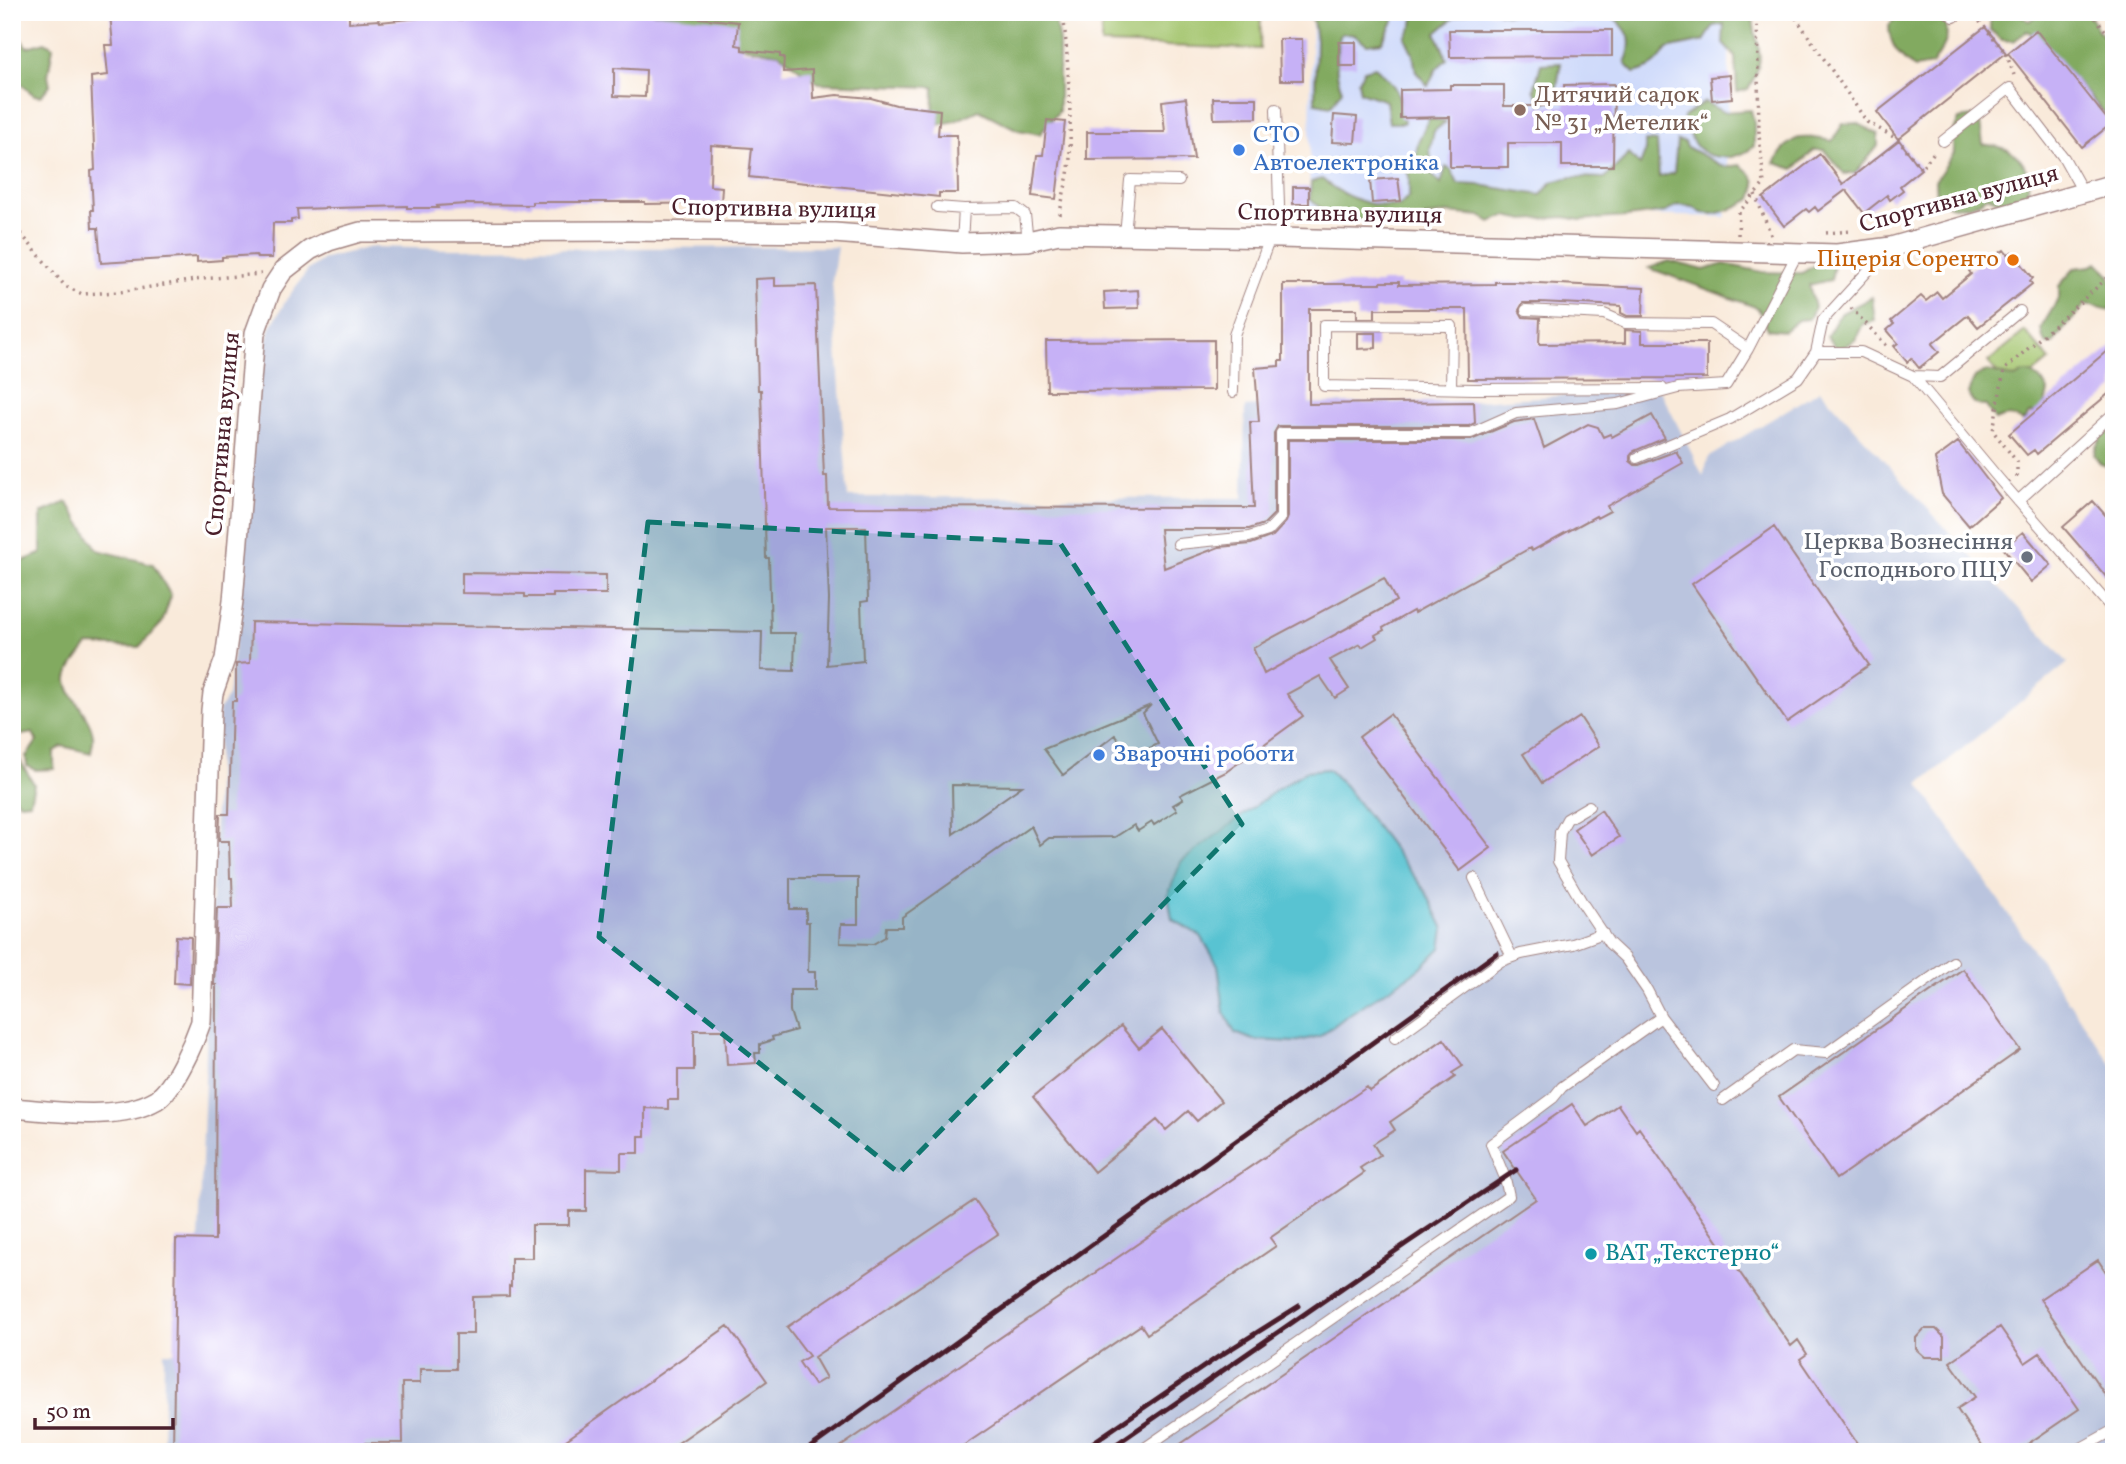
<svg xmlns="http://www.w3.org/2000/svg" width="2126" height="1464" viewBox="0 0 2126 1464" font-family="Vollkorn,serif">
<style>
.built{fill:#cfdafa}
.industrial{fill:#bac4de}
.green{fill:#a3c46c;stroke:#76724c;stroke-width:2}
.forest{fill:#82aa60;stroke:#666446;stroke-width:2}
.water{fill:#58c3d2;stroke:#51717e;stroke-width:2}
.building{fill:#c6b1f6;fill-rule:evenodd}
.lines{fill:none;stroke-linecap:round;stroke-linejoin:round}
.lane-casing{stroke:#a28482;stroke-width:12}
.street-casing{stroke:#a28482;stroke-width:22}
.path{stroke:#a28482;stroke-width:3.5;stroke-dasharray:2 5;stroke-linecap:butt}
.lane{stroke:#fff;stroke-width:10}
.street{stroke:#fff;stroke-width:19}
.rail{stroke:#4a1f2b;stroke-width:5}
.marked{fill:#0f766e;fill-opacity:0.2;stroke:#0f766e;stroke-width:5;stroke-dasharray:14 9;stroke-linejoin:round}
.education-dot{fill:#8d6e63;stroke:#fff;stroke-width:2.5}
.shop-dot{fill:#3f7fe0;stroke:#fff;stroke-width:2.5}
.food-dot{fill:#e8710a;stroke:#fff;stroke-width:2.5}
.worship-dot{fill:#6b7280;stroke:#fff;stroke-width:2.5}
.culture-dot{fill:#0f9aa8;stroke:#fff;stroke-width:2.5}
.labels{text-anchor:middle;dominant-baseline:central;stroke-width:7;stroke-linejoin:round;paint-order:stroke}
.education-label{font-size:24px;fill:#785e54;stroke:#fff;text-anchor:start}
.shop-label{font-size:24px;fill:#366cbe;stroke:#fff;text-anchor:start}
.street-label{font-size:24px;fill:#4a1f2b;stroke:#fff}
.food-label{font-size:24px;fill:#c56008;stroke:#fff;text-anchor:end}
.worship-label{font-size:24px;fill:#5b616d;stroke:#fff;text-anchor:end}
.culture-label{font-size:24px;fill:#0d838f;stroke:#fff;text-anchor:start}
</style>
<rect width="100%" height="100%" fill="#fff"/>
<filter id="ink" filterUnits="userSpaceOnUse"><feTurbulence type="fractalNoise" baseFrequency=".0143" numOctaves="2"/><feDisplacementMap in="SourceGraphic" scale="14" xChannelSelector="R" yChannelSelector="G"/><feConvolveMatrix kernelMatrix="1 2 1 2 8 2 1 2 1" color-interpolation-filters="sRGB"/></filter>
<filter id="wash" filterUnits="userSpaceOnUse"><feTurbulence type="fractalNoise" baseFrequency=".00686" numOctaves="4" result="noise"/><feDisplacementMap in="SourceGraphic" scale="28" xChannelSelector="R" yChannelSelector="G"/><feGaussianBlur stdDeviation="1.57" result="paint"/><feColorMatrix in="noise" values="0 0 0 0 0 0 0 0 0 0 0 0 0 0 0 0 0 1.4 0 .05"/><feComposite in="paint" operator="in"/></filter>
<g filter="url(#wash)">
<rect width="100%" height="100%" fill="#f9eada"/>
<path class="built" d="M1312,12H1730L1726,217L1309,208Z"/>
<path class="industrial" d="M371,247L452,249L837,247L832,281L848,497L1243,498L1245,407L1283,404L1475,401L1660,390L1703,476L1709,457L1820,390L2068,663L1919,784L2114,1068V1452H163L164,1352L196,1353L199,1240L219,710L228,696L241,589L260,365L270,329L286,300L308,270L325,258Z"/>
<path class="green" d="M1102,12H1261L1260,49L1101,44Z
M2025,331L2050,360L2012,391L1988,362Z"/>
<path class="forest" d="M650,12H1053L1059,41V111L1040,134L1018,130L979,110L955,121L933,126L934,87L819,83L812,79L780,54L736,45Z
M1304,12H1398L1382,42L1367,44L1355,35L1341,33C1335,52 1334,72 1342,90L1331,106L1315,103L1316,40L1313,20Z
M1415,12H1469L1455,17L1436,33L1447,59L1436,69L1428,86L1416,72L1413,54L1405,37L1413,25Z
M1498,12H1753C1753,49 1771,51 1748,89L1737,92L1735,57L1723,44L1724,24L1714,26L1704,41L1667,49C1658,63 1652,69 1634,73L1625,64C1635,39 1630,30 1609,14L1569,20L1538,14H1507Z
M1900,12H1944C1950,39 1947,43 1932,65L1915,68C1899,59 1889,43 1889,25Z
M1990,12H2016L2029,21L2043,12H2088L2098,30L2114,48V124L2038,38L2027,31L2014,41L2002,40L1990,30Z
M12,36L19,37L27,47L45,42L53,47L48,75L50,85L41,96L34,95L12,76Z
M1561,63L1556,92L1542,105L1534,90L1541,64Z
M1375,67C1397,85 1401,95 1404,123H1389L1386,101L1360,92L1358,81L1364,70Z
M1705,102L1723,112L1751,110L1754,122V146C1738,161 1707,162 1694,143C1689,136 1686,125 1683,117Z
M1973,117L1980,123L1983,144C1991,146 2003,146 2010,151C2026,161 2031,177 2027,194L2006,204L1987,196C1971,210 1953,209 1936,199L1935,181L1954,153L1952,136L1959,119Z
M1429,118L1446,122L1434,131L1430,149L1432,175L1441,184L1446,167L1452,171L1458,184L1479,185L1541,195L1552,182L1572,177L1605,178L1629,154L1640,165L1645,152V141L1657,142L1659,177L1674,173L1677,141L1685,142L1687,147L1724,167L1740,165C1754,175 1759,181 1752,199L1729,210L1714,214L1702,213L1693,207L1678,205L1666,212L1627,217L1580,220L1565,217L1525,220L1506,216L1490,222L1481,216L1446,213L1387,225L1373,220H1358L1348,216L1326,213L1310,199L1311,182L1322,179C1343,197 1372,208 1400,206L1409,196V176L1402,160L1416,155L1418,142Z
M1857,123L1878,134V146L1856,173L1844,174L1824,150H1814L1794,169L1775,163C1791,133 1801,135 1832,141L1843,124Z
M1669,261L1704,270L1724,264L1763,272L1802,273L1819,262L1834,265L1831,280L1809,285L1815,307L1809,319L1798,320L1784,331L1767,329L1758,308L1649,268Z
M2097,263C2114,272 2114,287 2114,305L2108,310L2092,305H2085C2074,319 2062,329 2053,344H2047L2043,338L2041,328L2059,298V286L2075,268L2091,266Z
M1872,297L1875,321L1863,324L1855,340L1838,350L1827,336L1840,314Z
M1987,371L2015,378L2024,373H2031L2043,382L2048,391C2045,406 2045,412 2029,414L2025,420L2022,421C2011,415 2007,415 1995,420L1986,406C1975,406 1972,402 1968,393L1975,377Z
M2114,432V469L2101,464L2094,455L2096,447L2103,434Z
M67,502L98,550L153,564L171,596L162,623L139,647L88,645C82,654 69,667 67,678C65,695 92,715 93,737C94,742 91,748 91,753L62,746L54,752V769L35,770L27,766L26,757L37,741L33,733L15,736L16,754L34,784L30,802L20,803L12,796V565L41,554V513Z"/>
<path class="water" d="M1328,769L1345,786L1426,892L1444,929L1441,948L1418,970L1348,1015L1320,1036L1294,1042L1254,1040L1235,1033L1224,1012L1218,965L1201,936L1172,919L1168,895L1181,862L1276,790L1306,771Z"/>
<g id="blocks">
<path class="building" d="M125,12H349V22L379,20L380,22L430,17L461,20L462,12H641L738,22L736,45L742,46V50L780,54V57H784L783,72L812,70L813,98L837,95L871,98L896,105L940,110L938,135H957L958,193H939V197L749,177L752,148L711,145L710,186L722,187L721,203L645,204V202H532V205L466,204L437,206L438,208H407V206L297,209L298,219L291,220V223H273L272,258H257L256,255L222,257V260L197,262V257L101,263L98,228H92L91,210H93L91,171L95,170L91,77L108,75L105,45H113L110,14ZM614,68L646,70L645,97L614,96Z
M1985,27L2006,53L1898,139L1877,112Z
M1449,30H1612V56L1450,57Z
M2036,30L2111,124L2082,147L2008,53Z
M1279,39H1302L1303,80H1280Z
M1339,42H1356V66H1339Z
M1730,75L1732,98L1712,100L1710,77Z
M1614,84L1613,166H1562V143H1508V167H1450V117L1400,118V90L1450,89V85H1504V106H1565L1564,85Z
M1186,98L1194,159L1087,160V132H1165L1162,101Z
M1213,98H1257V118L1214,119Z
M1334,115L1357,117L1355,143L1332,142Z
M1047,120L1065,122L1056,199L1032,196L1037,155H1043Z
M1899,140L1921,169L1900,186L1903,190L1890,200L1887,195L1864,213L1846,190L1818,211L1815,207L1809,212L1806,209L1784,226L1763,198L1820,154L1843,184Z
M1398,178L1401,201L1372,203L1370,180Z
M1293,187H1309V204H1293Z
M2004,250L2008,255L2012,252L2033,278L2030,281L2032,284L1978,327L1968,315L1932,344L1939,352L1919,368L1911,358L1907,362L1894,346L1898,343L1887,330L1894,324L1891,321L1921,296L1926,301L1937,292L1942,298L1971,274L1969,271L1987,256L1989,259Z
M775,278V286L816,285L824,476H827L828,507L1254,508L1250,422H1259L1255,368L1279,366V361H1283V284H1381V282H1399V285L1495,284V282H1514L1644,288L1643,316H1627L1621,313V306L1540,302V303H1523L1519,310L1523,317L1540,318L1539,344L1625,343V330L1642,331V343H1707V378L1468,379L1467,309H1375V318H1357V309H1309V404L1474,402L1475,423L1469,426H1278L1274,433V514L1264,524L1249,529H1160L1164,568L1219,547L1251,544L1273,536L1286,522L1288,517V440H1471L1514,422L1534,419L1544,448L1588,424L1598,427L1603,437L1610,434L1612,437L1652,415L1665,438L1634,451L1630,456V461L1635,465H1639L1676,451L1683,463L1607,506L1610,511L1597,518L1596,516L1532,551L1530,548L1414,613L1413,611L1383,628L1384,630L1375,635L1377,638L1362,647L1360,644L1330,660L1349,689L1335,698L1320,676L1287,694L1303,716L1226,772L1180,795L1183,799L1173,805L1177,810L1154,825L1152,822L1138,831L1134,825L1115,837L1049,838L1040,845L1031,826L902,917V927H886L885,937L873,944L840,943L841,924H858V878H790V909H806V922H809L808,972H815V990H790V1011L796,1030L772,1037L773,1040L760,1044V1053H755L756,1063L727,1065L725,1030H694V1070H678V1100H668V1109L645,1108V1136H639V1153H621V1170L586,1169V1211H569V1225H532V1258H511V1287L509,1286V1296L473,1297V1334H456V1369H420V1383H402L403,1443H365V1452H173L176,1239L215,1240L216,985H214L217,908H233L232,878H230L229,841H219L220,814H229L232,701H236V664L250,663L251,622L762,632L761,670L794,671L795,633H771L769,558H766L761,390H758L755,279ZM826,527H866L868,601L861,602L863,661L827,665L829,599ZM1384,578L1396,601L1264,674L1253,648ZM1151,705L1143,713L1158,744L1132,757L1115,735L1063,775L1044,749ZM952,785L1022,786L953,834Z
M1138,290L1139,308L1105,309L1104,292Z
M1358,333H1376V348L1358,349Z
M1214,340V390L1047,391L1046,341Z
M2114,345V389L2037,454L2034,450L2027,455L2009,434Z
M1958,442L2001,498L1969,526L1942,494L1935,459Z
M2093,501L2114,525V586L2063,527Z
M1774,527L1869,665L1787,722L1692,584Z
M2023,532L2051,565L2031,582L2003,548Z
M462,573L606,575V594H553V597H525V594L462,593Z
M1390,714L1491,848L1460,871L1359,737Z
M1580,717L1599,746L1542,783L1523,754Z
M1601,810L1619,837L1592,855L1574,829Z
M176,936L191,937L190,984L174,983Z
M1963,969L2020,1050L1836,1179L1779,1097Z
M1121,1026L1139,1048L1162,1029L1221,1101L1197,1121L1188,1111L1166,1130L1157,1120L1094,1172L1033,1097Z
M1444,1039L1463,1066L1452,1073L1455,1077L1390,1122L1395,1130L1373,1144L1380,1155L1360,1168L1364,1173L1270,1238L1276,1246L1147,1334L1141,1325L954,1452H833L1367,1087L1370,1091Z
M1572,1104L1587,1126L1618,1105L1636,1131L1639,1128L1791,1346L1798,1340L1807,1354L1800,1359L1863,1452H1169L1536,1199L1503,1151Z
M975,1200L998,1234L814,1357L826,1378L814,1385L799,1362L809,1356L787,1327Z
M2098,1260L2114,1284V1408L2040,1299Z
M728,1326L767,1381L665,1452H549Z
M2000,1327L2025,1363L2040,1353L2079,1409L2016,1452H1986L1957,1409L1975,1397L1950,1362Z
M1924,1329H1936L1944,1337V1357H1925L1916,1349V1338Z"/>
</g>
</g>
<g filter="url(#ink)">
<use href="#blocks" fill-opacity="0" stroke="#a28482" stroke-width="2"/>
<g class="lines">
<defs>
<path id="lane" d="M1947,12L1954,17L1961,12
M1276,109L1280,238
M1943,141L2010,88L2064,158L2083,192
M937,207L964,209L962,243
M964,209L1016,208L1025,215L1028,241
M1125,235L1130,180L1179,181
M1526,310L1604,314L1625,323L1711,324L1748,349
M1816,352H1861L1913,376L1999,479L2114,611
M1913,376L1940,377L2020,311
M1451,388L1452,326L1324,325V386L1474,389L1662,388
M1233,392L1234,335L1270,238
M1637,458L1730,419L1798,378L1816,352L1823,320L1887,250
M2018,501L2114,413
M1178,544L1249,537L1268,531L1281,517V433H1471L1516,413L1618,404L1678,388L1726,385L1748,349L1797,254
M1589,806L1567,819L1560,832L1558,861L1583,904L1609,943L1625,958L1647,990L1661,1017
M1474,878L1512,957
M1395,1038L1501,961L1521,954L1573,944L1603,933
M1723,1100L1793,1050L1826,1053L1953,962
M1139,1452L1509,1196L1505,1178L1491,1144L1553,1098L1562,1087L1661,1017L1714,1086
M2074,1452L2114,1430"/>
<path id="street" d="M12,1108C55,1111 118,1122 156,1100C174,1089 194,1042 201,1022L211,710L213,693L225,659L233,601L255,333L271,289L283,271L310,250L329,241L360,232L631,231L834,233L962,243L1028,241L1059,234L1280,238L1837,254L1891,247L2114,184"/>
</defs>
<use href="#lane" class="lane-casing"/>
<use href="#street" class="street-casing"/>
<path class="path" d="M1792,12L1867,122L1899,140L1921,169L1935,151
M2091,12L2114,42
M1975,16L2006,53L2014,75
M1755,194L1771,235
M1060,215C1062,195 1070,175 1070,155C1071,108 1068,59 1063,12
M12,223L65,286L82,294L119,292L202,279L261,274
M1878,228L1901,223
M1826,233L1853,231
M1738,235L1739,212L1764,184L1759,135L1757,12
M1851,308L1889,348
M2017,477V462L1993,431L2004,370L2114,272"/>
<use href="#lane" class="lane"/>
<use href="#street" class="street"/>
<path class="rail" d="M804,1452L1497,953
M1079,1452L1218,1357L1299,1306
M1105,1452L1407,1243L1516,1170"/>
</g>
</g>
<path class="marked" d="M648,522L1060,543L1242,824L899,1173L599,937Z"/>
<circle class="education-dot" cx="1520" cy="110" r="7"/>
<g class="shop-dot">
<circle cx="1239" cy="150" r="7"/>
<circle cx="1099" cy="755" r="7"/>
</g>
<circle class="food-dot" cx="2013" cy="260" r="7"/>
<circle class="worship-dot" cx="2027" cy="557" r="7"/>
<circle class="culture-dot" cx="1591" cy="1254" r="7"/>
<g class="labels">
<g class="education-label">
<text x="1534" y="96">Дитячий садок<tspan x="1534" dy="28">№ 31 „Метелик“</tspan></text>
</g>
<g class="shop-label">
<text x="1253" y="136">СТО<tspan x="1253" dy="28">Автоелектроніка</tspan></text>
<text x="1113" y="755">Зварочні роботи</text>
</g>
<g class="street-label">
<text transform="translate(1959 200) rotate(-15)">Спортивна вулиця</text>
<text transform="translate(774 210) rotate(1)">Спортивна вулиця</text>
<text transform="translate(1340 215) rotate(1)">Спортивна вулиця</text>
<text transform="translate(224 434) rotate(-85)">Спортивна вулиця</text>
</g>
<g class="food-label">
<text x="1999" y="260">Піцерія Соренто</text>
</g>
<g class="worship-label">
<text x="2013" y="543">Церква Вознесіння<tspan x="2013" dy="28">Господнього ПЦУ</tspan></text>
</g>
<g class="culture-label">
<text x="1605" y="1254">ВАТ „Текстерно“</text>
</g>
</g>
<rect width="2126" height="1464" fill="none" stroke="#fff" stroke-width="42"/>
<path d="M35 1418v10h138v-10" fill="none" stroke="#4a1f2b" stroke-width="3.5"/>
<text x="46" y="1418" font-size="21" fill="#4a1f2b" stroke="#ffffff" stroke-width="5" paint-order="stroke">50 m</text>
</svg>
